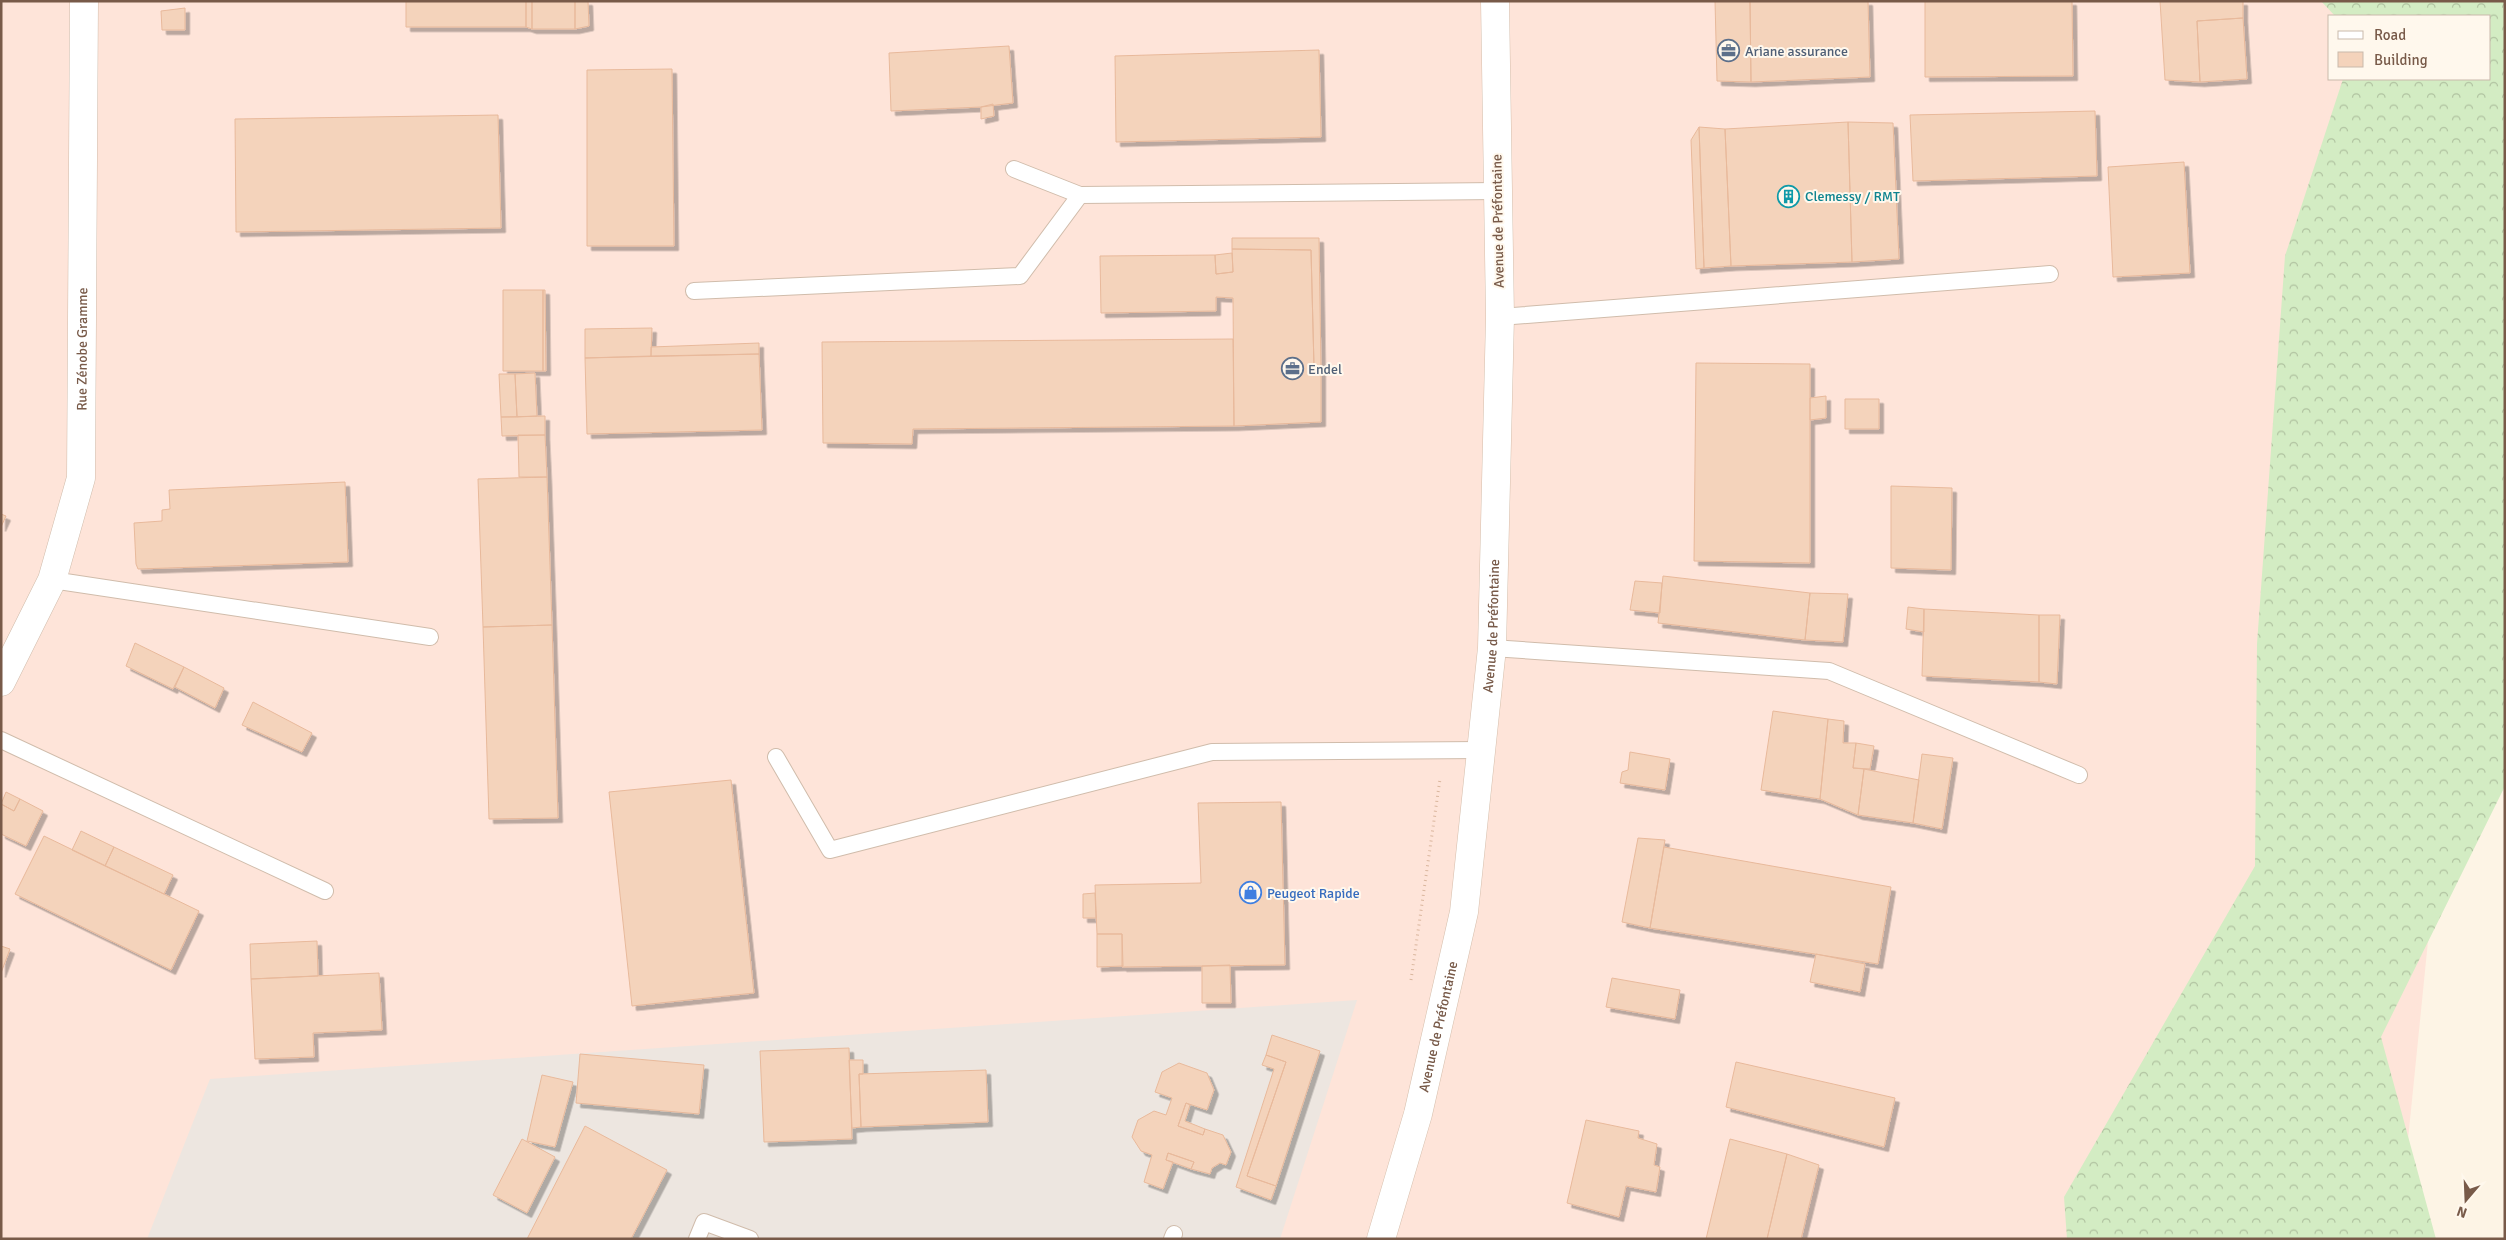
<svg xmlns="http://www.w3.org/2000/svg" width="2506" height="1240" viewBox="0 0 2506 1240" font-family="Signika,sans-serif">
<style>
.commercial{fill:#fee4d9}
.industrial{fill:#ede6e0}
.forest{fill:url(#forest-crowns)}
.building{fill:#f4d3bb;stroke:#e8b99b;filter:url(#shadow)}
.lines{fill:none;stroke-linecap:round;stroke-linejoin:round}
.lane-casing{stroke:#d0bcab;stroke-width:18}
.street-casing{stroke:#d0bcab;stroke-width:29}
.secondary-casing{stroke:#d5beab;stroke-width:29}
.path{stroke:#dab69e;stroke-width:3;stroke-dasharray:1 4;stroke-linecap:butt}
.lane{stroke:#fff;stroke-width:16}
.street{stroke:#fff;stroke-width:28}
.secondary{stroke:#fff;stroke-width:28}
.labels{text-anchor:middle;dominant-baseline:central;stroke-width:4;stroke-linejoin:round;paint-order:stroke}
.service-label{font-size:14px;fill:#4e5e75;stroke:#fff8ed;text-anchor:start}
.culture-label{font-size:14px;fill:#0d838f;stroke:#fff8ed;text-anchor:start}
.street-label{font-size:14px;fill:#785a49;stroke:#fff8ed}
.shop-label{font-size:14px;fill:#366cbe;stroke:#fff8ed;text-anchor:start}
</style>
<defs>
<pattern id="forest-crowns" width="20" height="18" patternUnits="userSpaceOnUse" patternTransform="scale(1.25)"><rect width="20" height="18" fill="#d3ecc3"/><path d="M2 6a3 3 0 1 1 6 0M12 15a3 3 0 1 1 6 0" fill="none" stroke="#b0c2a0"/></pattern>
<filter id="shadow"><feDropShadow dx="4.5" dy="4.5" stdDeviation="0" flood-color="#0004"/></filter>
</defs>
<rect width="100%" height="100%" fill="#fdf4e5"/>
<path class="commercial" d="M1,1H2429L2442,16H2330V79H2490L2505,177L2398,1239H1Z"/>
<path class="industrial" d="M1357,1000L1280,1239H147L210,1079Z"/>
<path class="forest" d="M2321,1H2505V786L2381,1037L2436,1239H2067L2064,1197L2255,866L2257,644L2285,256L2343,79H2490V16H2335Z"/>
<path class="building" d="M406,1H526V27H406Z
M526,1H532V29L526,27Z
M532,1H575V29H532Z
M575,1H588L589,26L575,29Z
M1715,1H1750L1751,82L1717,81Z
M1750,1H1868L1870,77L1751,82Z
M1925,1H2072L2073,76L1925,77Z
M2160,1H2243V18L2197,21L2200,82L2165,80Z
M185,8V30H162L161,11Z
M2243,18L2247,79L2200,82L2197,21Z
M1009,46L1013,103L981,107L891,111L889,53Z
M1319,50L1321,137L1116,142L1115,56Z
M672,69L674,246H587V70Z
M993,104L994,116L981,119V107Z
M2095,111L2097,176L1913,181L1910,115Z
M498,115L501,228L236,232L235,119Z
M1848,122L1893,123L1899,259L1852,262Z
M1848,122L1852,262L1731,266L1725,129Z
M1699,127L1725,129L1731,266L1704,268Z
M1699,127L1704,268L1696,269L1691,140Z
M2184,162L2190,273L2113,277L2108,167Z
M1232,238H1319L1321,370L1314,367L1311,250L1232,249Z
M1232,249L1311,250L1314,367L1321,370V422L1234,426L1233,298L1216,297V311L1101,313L1100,256L1215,255L1216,274L1233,272Z
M1232,253L1233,272L1216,274L1215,255Z
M503,290H543V371H503Z
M543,290H545L546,371H543Z
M652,328L651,356L585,358V329Z
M1233,339L1234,426L913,429L912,444L823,443L822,342Z
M759,343V354L651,356V347Z
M759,354L762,430L587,434L585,358Z
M1696,363L1810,364V563L1694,561Z
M535,373L537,416L517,417L515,374Z
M499,374H515L517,417H501Z
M1826,396V418L1810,420V398Z
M1845,399H1879V429H1845Z
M545,416V435L502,436L501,417Z
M518,435H545L547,477H519Z
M547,477L552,625L483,627L478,479Z
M345,482L348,562L138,569L136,564L134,523L162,521V510L170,509L169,490Z
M1891,486L1952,488L1951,570L1891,568Z
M1,514L6,516L1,527Z
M1663,576L1810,593L1805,640L1658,623Z
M1635,581L1662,583L1660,613L1630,610Z
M1810,593L1848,594L1843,642L1805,640Z
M1908,607L1924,609V632L1906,629Z
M1924,609L2039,615V682L1922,676Z
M2039,615H2060L2057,684L2039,682Z
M552,625L558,818L489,819L483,627Z
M135,643L184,667L173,689L126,666Z
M184,667L224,688L215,708L175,687Z
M253,702L312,733L302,752L242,725Z
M1773,711L1828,719L1820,799L1761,790Z
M1828,719L1844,721L1843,743H1856L1853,768L1864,769L1858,815L1820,799Z
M1856,743L1874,746L1870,769L1853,768Z
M1630,752L1670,759L1665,790L1620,783L1622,772L1628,770Z
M1922,754L1953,758L1942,829L1913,823Z
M1864,769L1919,780L1913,823L1858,815Z
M731,780L754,993L632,1006L609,792Z
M6,792L20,799L14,811L1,804Z
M20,799L43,811L26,846L1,834V804L14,811Z
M1281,802L1285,965L1122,967V934H1097L1095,885L1201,883L1198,803Z
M81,831L114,847L105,866L72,850Z
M44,836L199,911L171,970L15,894Z
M1638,838L1665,840L1650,928L1622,922Z
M114,847L173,875L164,894L105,866Z
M1664,847L1891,887L1878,964L1650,928Z
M1095,893L1096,918H1083V894Z
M1097,934H1122L1123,966L1097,967Z
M317,941L318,976L251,979L250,944Z
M1,946L10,949L1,973Z
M1816,954L1865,964L1860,992L1810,982Z
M1230,965L1231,1003H1202V966Z
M379,973L382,1030L313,1033L314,1057L255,1059L251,979Z
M1612,978L1680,990L1675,1019L1606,1007Z
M1272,1035L1320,1051L1276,1186L1247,1176L1286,1062L1266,1055Z
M849,1048L852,1139L764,1142L760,1051Z
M580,1054L704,1065L699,1114L576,1103Z
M1266,1055L1286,1062L1247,1176L1276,1186L1271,1200L1236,1187L1274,1069L1262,1065Z
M849,1060H863V1074H859L861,1127L852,1128Z
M1736,1062L1895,1098L1884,1147L1726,1107Z
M1179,1063L1207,1073L1214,1090L1207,1110L1186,1103L1178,1126L1203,1135L1205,1129L1223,1135L1231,1152L1226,1165L1220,1163L1212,1168L1210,1174L1191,1169L1194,1162L1168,1153L1166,1160L1173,1162L1163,1189L1144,1182L1152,1155L1141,1151L1132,1137L1138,1120L1154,1111L1166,1115L1172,1098L1155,1092L1162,1072Z
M986,1070L988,1122L861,1127L859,1074Z
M542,1075L573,1082L555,1147L527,1141Z
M1186,1103L1190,1105L1185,1121L1205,1129L1203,1135L1178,1126Z
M1586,1120L1639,1131L1638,1138L1657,1144L1654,1165L1660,1167L1656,1192L1626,1186L1619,1217L1567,1203Z
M585,1126L667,1170L631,1239H527Z
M522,1139L555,1157L527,1213L493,1195Z
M1730,1139L1787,1154L1767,1239H1706Z
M1168,1153L1194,1162L1191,1169L1166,1160Z
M1787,1154L1819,1165L1801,1239H1767Z"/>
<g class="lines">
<defs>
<path id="lane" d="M1014,169L1080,195
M694,291L1020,276L1080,195L1498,191
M1500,317L2050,274
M52,580L430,637
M1492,648L1829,671L2079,775
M1,740L325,891
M776,757L830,850L1212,752L1482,750
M697,1239L704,1222L750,1239
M1172,1239L1174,1234"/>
<g id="street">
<path id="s1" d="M1,682L52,580L81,478L84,1"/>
</g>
<g id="secondary">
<path id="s2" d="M1381,1239L1418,1114L1464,912L1492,648L1500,317L1495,1"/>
</g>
</defs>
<use href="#lane" class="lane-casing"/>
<use href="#street" class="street-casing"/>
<use href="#secondary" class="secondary-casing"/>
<path class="path" d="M1411,980L1440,779"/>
<use href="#lane" class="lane"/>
<use href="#street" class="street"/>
<use href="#secondary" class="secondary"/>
</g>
<defs>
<symbol id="office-ring" viewBox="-11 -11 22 22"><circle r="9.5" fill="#fff8ed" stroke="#5c6f8a" stroke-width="1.5"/><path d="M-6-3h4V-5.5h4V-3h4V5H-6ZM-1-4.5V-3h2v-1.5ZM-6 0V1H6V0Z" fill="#5c6f8a"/></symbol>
<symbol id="building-ring" viewBox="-11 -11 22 22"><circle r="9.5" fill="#fff8ed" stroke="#0f9aa8" stroke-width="1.5"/><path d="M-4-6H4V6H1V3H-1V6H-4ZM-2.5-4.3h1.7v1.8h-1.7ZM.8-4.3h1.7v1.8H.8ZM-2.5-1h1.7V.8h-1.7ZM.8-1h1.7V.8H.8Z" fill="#0f9aa8"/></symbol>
<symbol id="shop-ring" viewBox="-11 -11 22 22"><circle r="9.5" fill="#fff8ed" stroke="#3f7fe0" stroke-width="1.5"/><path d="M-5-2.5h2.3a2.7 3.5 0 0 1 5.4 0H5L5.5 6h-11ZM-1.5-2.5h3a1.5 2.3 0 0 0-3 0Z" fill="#3f7fe0"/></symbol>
</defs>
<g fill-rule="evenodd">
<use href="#office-ring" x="1716" y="38" width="25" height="25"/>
<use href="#building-ring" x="1776" y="184" width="25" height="25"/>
<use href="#office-ring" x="1280" y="356" width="25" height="25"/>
<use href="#shop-ring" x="1238" y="880" width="25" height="25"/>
</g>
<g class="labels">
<g class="service-label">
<text x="1745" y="51">Ariane assurance</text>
<text x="1308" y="369">Endel</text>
</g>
<g class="culture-label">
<text x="1805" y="196">Clemessy / RMT</text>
</g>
<g class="street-label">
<text transform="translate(1498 221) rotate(-91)">Avenue de Préfontaine</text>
<text stroke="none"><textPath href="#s1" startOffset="349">Rue Zénobe Gramme</textPath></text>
<text stroke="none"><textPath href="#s2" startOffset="625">Avenue de Préfontaine</textPath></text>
<text stroke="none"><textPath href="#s2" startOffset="220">Avenue de Préfontaine</textPath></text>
</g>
<g class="shop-label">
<text x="1267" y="893">Peugeot Rapide</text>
</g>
</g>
<rect width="2506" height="1240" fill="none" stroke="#785a49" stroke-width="5"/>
<rect x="2328" y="15" width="162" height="65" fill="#fff8ed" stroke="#c9b9ab"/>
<rect x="2338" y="31" width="25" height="8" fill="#ffffff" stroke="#c9b9ab"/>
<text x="2374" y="40" font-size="15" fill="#785a49">Road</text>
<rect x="2338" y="52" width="25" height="15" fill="#f4d3bb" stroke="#c9b9ab"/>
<text x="2374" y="65" font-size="15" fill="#785a49">Building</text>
<g transform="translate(2466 1200) rotate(199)" stroke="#fff8ed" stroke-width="4" paint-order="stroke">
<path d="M0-4L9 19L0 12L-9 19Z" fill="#785a49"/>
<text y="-8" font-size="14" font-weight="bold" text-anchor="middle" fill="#785a49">N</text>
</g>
</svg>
